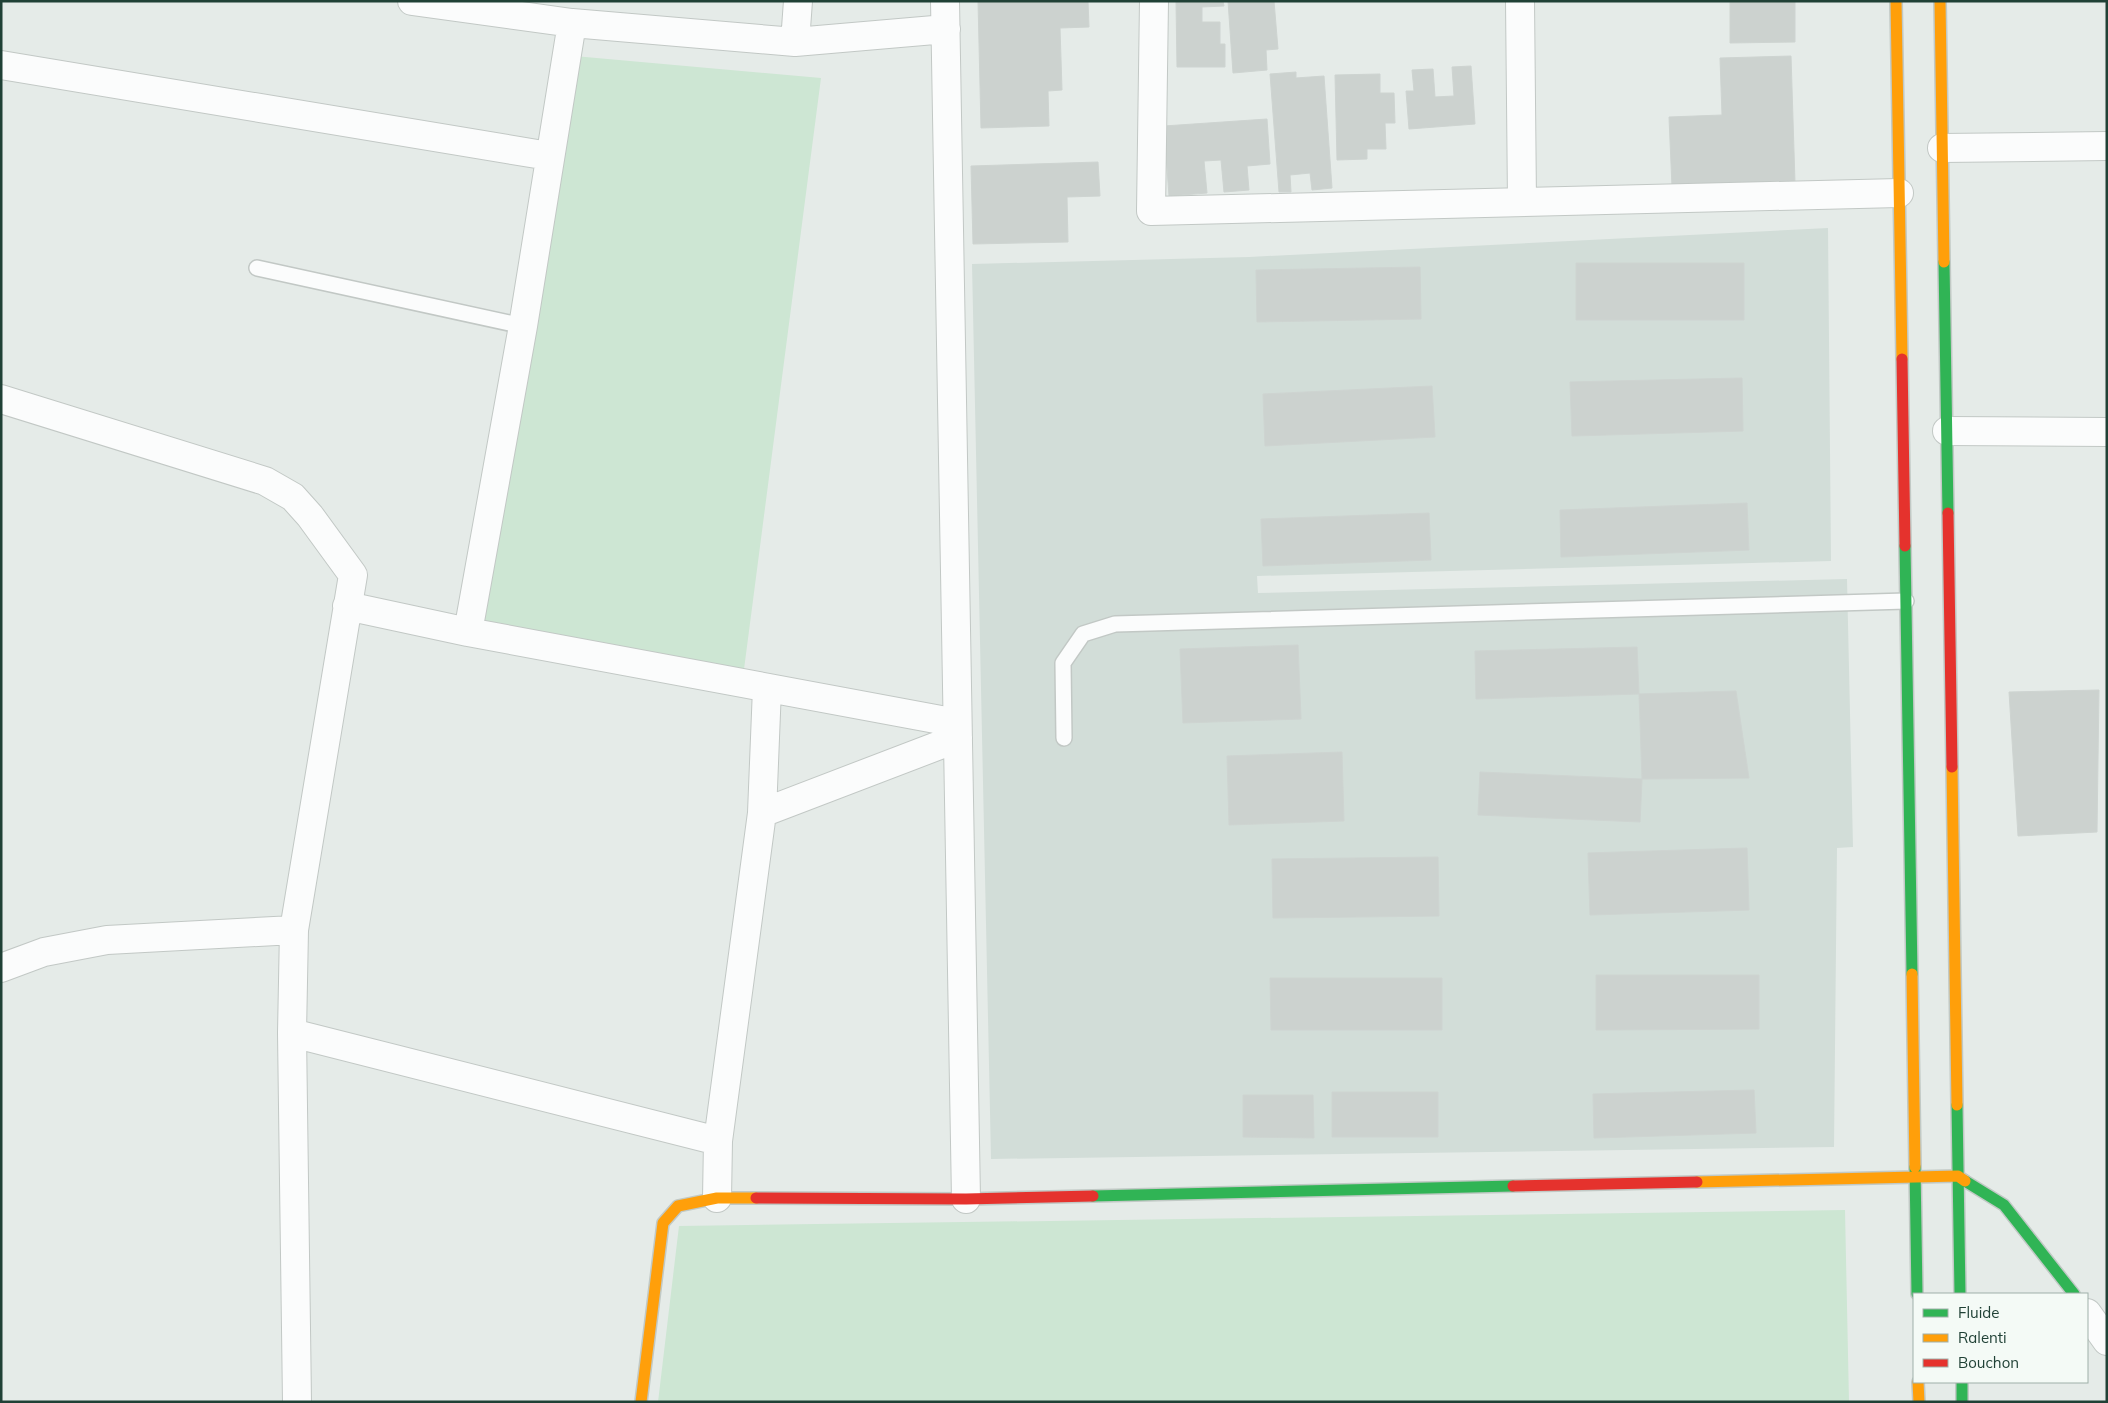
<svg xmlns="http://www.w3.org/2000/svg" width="2108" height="1403" viewBox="0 0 2108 1403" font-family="Mulish,sans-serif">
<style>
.built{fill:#d2ddd8}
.green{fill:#cde6d3}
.building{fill:#ccd2cf;stroke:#ced4d1}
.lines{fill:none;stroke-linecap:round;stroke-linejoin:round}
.lane-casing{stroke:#c2c8c5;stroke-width:18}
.street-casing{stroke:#c2c8c5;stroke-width:30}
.fast-casing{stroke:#c1c9c5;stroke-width:14}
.slow-casing{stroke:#c1c9c5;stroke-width:14}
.jam-casing{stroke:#c1c9c5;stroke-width:14}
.lane{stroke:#fbfcfc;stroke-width:15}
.street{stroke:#fbfcfc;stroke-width:28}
.fast{stroke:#30b455;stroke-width:11}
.slow{stroke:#ff9f0a;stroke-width:11}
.jam{stroke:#e5322d;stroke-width:11}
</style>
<rect width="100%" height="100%" fill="#e5ebe8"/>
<path class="built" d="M1828,228L1831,561L1257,576L1258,593L1847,579L1853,847L1837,848L1834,1147L991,1159L972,264L1249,257Z"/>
<path class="green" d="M563,55L821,78L743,677L469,627Z
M1845,1210L1849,1402H658L679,1226Z"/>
<path class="building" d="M978,1H1088L1089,27L1060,28L1062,90L1048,91L1049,126L981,128Z
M1176,1H1223L1224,6L1202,7V22H1220V44H1225V67H1177Z
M1228,1H1274L1278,49L1266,50L1267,70L1233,73Z
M1730,1H1795V42L1730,43Z
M1791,56L1795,183L1672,187L1669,117L1722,115L1720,58Z
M1471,66L1475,124L1409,129L1406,91H1414L1412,70L1433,69L1435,97L1454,96L1452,67Z
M1296,72V78L1324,76L1332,188L1312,190L1310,173L1290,175L1291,192H1279L1270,74Z
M1380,74V93H1394L1395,123H1385L1386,149H1367V159L1337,160L1335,75Z
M1267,119L1270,164L1247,166L1249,190L1224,192L1221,160L1204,161L1207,193L1169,196L1164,126Z
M1098,162L1100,196L1067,197L1068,242L973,244L971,166Z
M1576,263H1744V320H1576Z
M1420,267L1421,319L1257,322L1256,270Z
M1742,378L1743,431L1572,436L1570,382Z
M1432,386L1435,437L1265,446L1263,394Z
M1747,503L1749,550L1561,557L1560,510Z
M1429,513L1431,560L1263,566L1261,519Z
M1298,645L1301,719L1183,723L1180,649Z
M1637,647L1639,694L1476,699L1475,651Z
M2099,690L2097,832L2018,836L2009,692Z
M1736,691L1749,778L1642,779L1639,694Z
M1342,752L1344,821L1229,825L1227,756Z
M1480,772L1642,779L1640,822L1478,815Z
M1747,848L1749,910L1590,915L1588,853Z
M1438,857L1439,916L1273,918L1272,859Z
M1596,975H1759V1029L1596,1030Z
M1270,978H1442V1030H1271Z
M1754,1090L1756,1133L1594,1138L1593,1094Z
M1332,1092H1438V1137H1332Z
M1243,1095H1313L1314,1138L1243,1137Z"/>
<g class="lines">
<defs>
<path id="lane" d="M257,268L523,326
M1064,738L1063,663L1083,634L1115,624L1906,601"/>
<path id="street" d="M412,1L572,23L795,42L946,29
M945,1L966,1199
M1154,1L1151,211L1899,193
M1520,1L1522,202
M795,42L798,1
M1,65L549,156
M1942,148L2107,146
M1,399L265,481L293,497L310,516L353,575L294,930L292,1033L297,1402
M1947,431L2107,432
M347,606L468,632L957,723
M468,632L523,326L572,23
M762,813L958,738
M1,968L44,952L107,940L294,930
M292,1033L718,1141
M717,1198L718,1141L762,813L767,688
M2087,1313L2107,1341"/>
<path id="fast" d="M1944,262L1948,513
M1905,546L1912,974
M1957,1105L1960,1294
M1915,1167L1917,1294
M1965,1181L2004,1205L2074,1294
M1093,1196L1513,1186
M1962,1382V1402"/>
<path id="slow" d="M1896,1L1902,359
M1940,1L1944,262
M1952,767L1957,1105
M1912,974L1915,1167
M1697,1182L1958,1176L1965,1181
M1918,1382L1919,1402
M641,1402L663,1223L678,1206L717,1198H756"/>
<path id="jam" d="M1902,359L1905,546
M1948,513L1952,767
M1513,1186L1697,1182
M756,1198L966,1199L1093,1196"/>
</defs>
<use href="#lane" class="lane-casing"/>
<use href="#street" class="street-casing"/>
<use href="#fast" class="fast-casing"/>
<use href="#slow" class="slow-casing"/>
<use href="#jam" class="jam-casing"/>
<use href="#lane" class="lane"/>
<use href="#street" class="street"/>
<use href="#fast" class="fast"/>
<use href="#slow" class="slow"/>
<use href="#jam" class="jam"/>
</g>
<rect width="2108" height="1403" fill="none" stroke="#204136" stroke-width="5"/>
<rect x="1913" y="1293" width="175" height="90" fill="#f4faf6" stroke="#9fb0a9"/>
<rect x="1923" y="1309" width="25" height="8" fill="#30b455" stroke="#9fb0a9"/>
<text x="1958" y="1318" font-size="15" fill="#204136">Fluide</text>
<rect x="1923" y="1334" width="25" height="8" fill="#ff9f0a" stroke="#9fb0a9"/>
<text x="1958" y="1343" font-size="15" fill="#204136">Ralenti</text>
<rect x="1923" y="1359" width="25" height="8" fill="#e5322d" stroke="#9fb0a9"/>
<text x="1958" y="1368" font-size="15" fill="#204136">Bouchon</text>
</svg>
